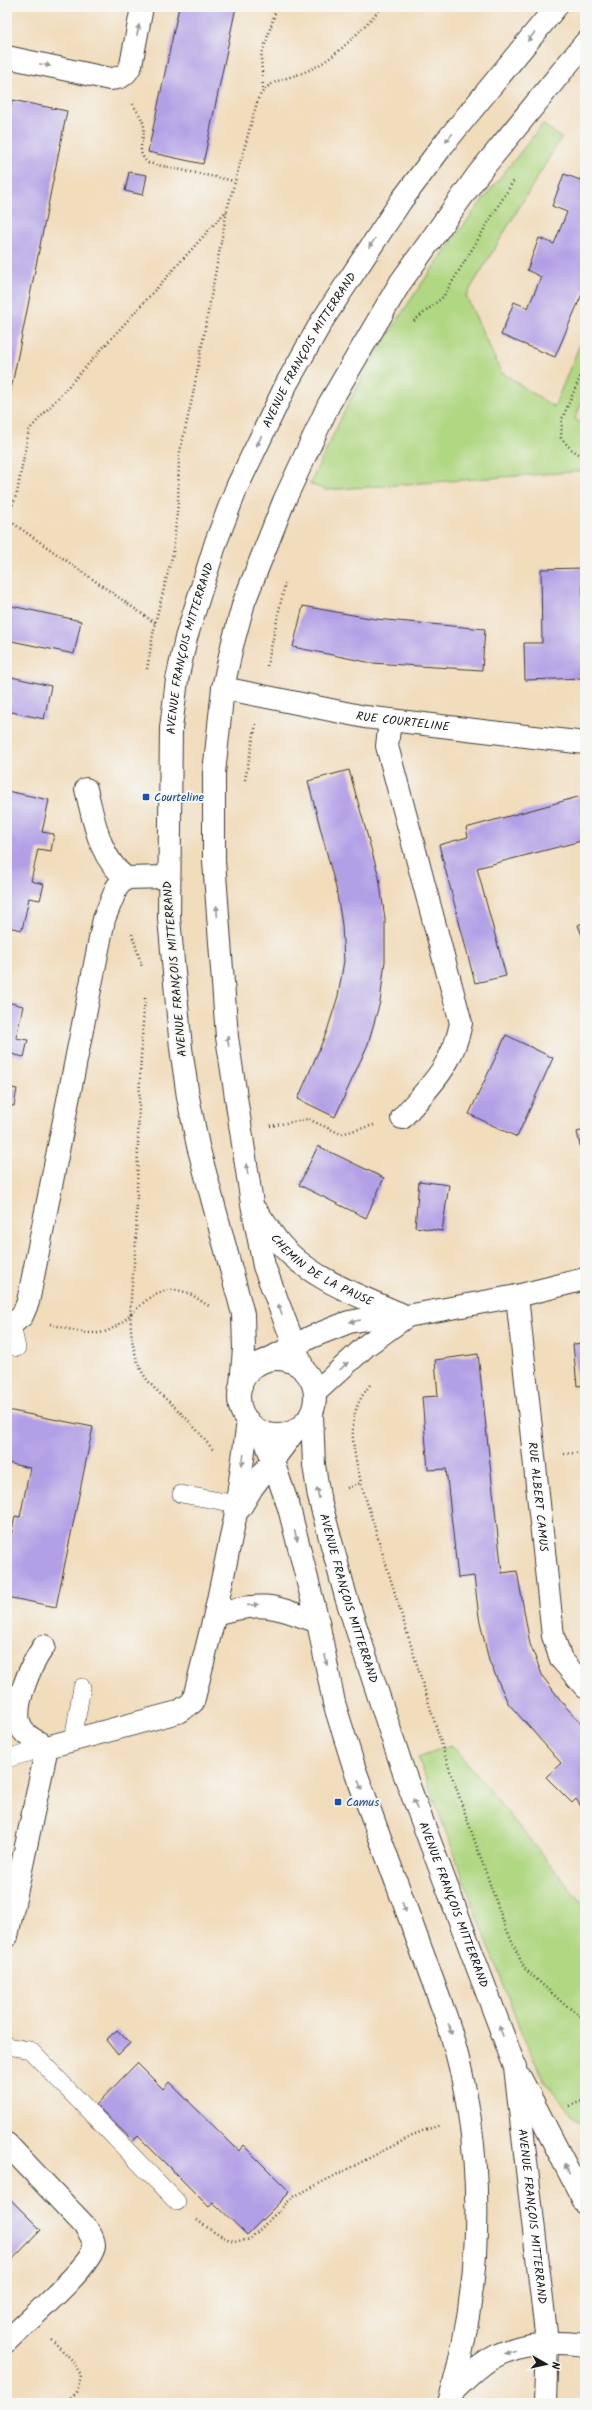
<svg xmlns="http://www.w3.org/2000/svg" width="592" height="2410" viewBox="0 0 592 2410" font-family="Kalam,sans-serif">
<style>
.green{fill:#b0d782;stroke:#667a4f}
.building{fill:#b2a0e6}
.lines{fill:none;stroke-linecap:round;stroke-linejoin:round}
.lane-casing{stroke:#3c3934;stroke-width:18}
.street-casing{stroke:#3c3934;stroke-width:24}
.secondary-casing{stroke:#3c3934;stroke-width:24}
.path{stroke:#3c3934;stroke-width:2.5;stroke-dasharray:1 3;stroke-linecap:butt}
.lane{stroke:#fff;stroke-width:17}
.street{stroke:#fff;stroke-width:22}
.secondary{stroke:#fff;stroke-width:22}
.oneway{fill:#999}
.transit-dot{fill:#1a4fb4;stroke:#f6f6f2;stroke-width:1.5}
.labels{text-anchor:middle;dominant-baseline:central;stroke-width:4;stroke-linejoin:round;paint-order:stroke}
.street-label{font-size:12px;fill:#1c1c1c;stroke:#f6f6f2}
.transit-label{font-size:12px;fill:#164399;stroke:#f6f6f2;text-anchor:start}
</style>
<rect width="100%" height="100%" fill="#f6f6f2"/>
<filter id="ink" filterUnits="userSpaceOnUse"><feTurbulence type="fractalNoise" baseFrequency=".025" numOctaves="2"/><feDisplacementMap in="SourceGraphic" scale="8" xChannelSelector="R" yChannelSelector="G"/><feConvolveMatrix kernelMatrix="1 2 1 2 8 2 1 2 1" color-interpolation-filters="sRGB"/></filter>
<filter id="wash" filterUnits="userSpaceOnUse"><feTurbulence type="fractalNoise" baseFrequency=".012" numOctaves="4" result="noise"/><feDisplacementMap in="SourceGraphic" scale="16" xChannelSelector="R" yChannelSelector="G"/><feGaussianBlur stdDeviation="0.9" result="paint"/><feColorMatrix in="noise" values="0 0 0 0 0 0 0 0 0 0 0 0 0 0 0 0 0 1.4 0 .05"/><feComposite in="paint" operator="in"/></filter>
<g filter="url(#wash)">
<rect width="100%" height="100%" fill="#f1dcbc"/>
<path class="green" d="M543,124L561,138L466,296L501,372L554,407L585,332V394L575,419L585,426V471L326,490L310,484C325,453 339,421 355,391C408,295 475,208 543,124Z
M452,1745L585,1907V2129L545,2083L521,2032L418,1757Z"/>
<g id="blocks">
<path class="building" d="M179,7H236L203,164L148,152Z
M12,100L67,111L8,405L7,127Z
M585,168V287L555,357L501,335L514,302L528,308L541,277L527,270L539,238L554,244L567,212L552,206L564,174L580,180Z
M129,172L147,175L143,195L125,191Z
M582,568L585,678L525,680L524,643H542L541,569Z
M7,605L81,621L74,654L7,640Z
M303,606L375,619L485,629L482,670L372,663L293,647Z
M7,676L51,686L44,719L7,711Z
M349,770L379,877L385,919V961L380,1002L368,1044L335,1117L298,1099L327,1031L338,996L344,961L342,925L336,888L308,781Z
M7,791L49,800L42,832L54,834L51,851L38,849L31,881L44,884L40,900L29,898L22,930L7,927Z
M585,795V840L477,868L506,976L475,983L439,845L468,837L466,828Z
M585,922V943L578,925Z
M7,1002L23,1006L16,1038L28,1040L24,1057L11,1054L8,1069Z
M506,1035L553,1058L517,1137L469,1114Z
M7,1087L17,1089L14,1106L7,1105Z
M585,1130V1162H584L577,1132Z
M318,1146L384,1178L366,1218L299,1185Z
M419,1181L449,1185L442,1231L415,1227Z
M585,1343V1385L577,1386L573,1344Z
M478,1354L502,1573L517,1571L530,1644L543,1677L565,1706L585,1727V1812L576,1799L572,1803L546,1777L561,1763L508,1703L489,1661L479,1617L474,1576L458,1578L446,1469L428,1470L422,1397L438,1396L435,1360Z
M7,1410L93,1427L56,1607L7,1597V1556L15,1516L20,1517L30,1468L7,1463Z
M117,2030L130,2043L118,2055L106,2040Z
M137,2063L163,2089L169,2082L239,2151L243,2145L290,2192L247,2235L213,2202L209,2207L138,2136L133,2141L96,2105Z
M7,2196L41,2230L7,2265Z"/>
</g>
</g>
<g filter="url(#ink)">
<use href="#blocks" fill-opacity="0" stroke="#3c3934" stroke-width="1"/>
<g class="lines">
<defs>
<path id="lane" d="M12,1326L17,1348
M181,1494L237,1504
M73,1740L82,1687
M7,1759L47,1747
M7,2046L30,2050L177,2202"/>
<g id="street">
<path d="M7,57L110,79C122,78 126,75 131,65L142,7"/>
<path id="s1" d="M223,688L365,717L585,743"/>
<path d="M390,721L387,746L461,1023C453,1066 429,1087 402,1118"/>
<path d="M86,789C94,820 99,858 126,878"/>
<path id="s2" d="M517,1296L553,1636L561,1659L585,1687"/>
<path d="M7,1328L22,1316L28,1302L104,919L117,887L126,878L168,877"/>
<path d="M240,1508L252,1488L294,1432"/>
<path d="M215,1614C264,1601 271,1605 318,1622"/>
<path d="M44,1646C32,1663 6,1715 25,1733C31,1739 40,1743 47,1747"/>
<path d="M7,1936L47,1747L178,1712L193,1702L215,1614L235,1518L248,1421"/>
<path d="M7,2144L85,2226C89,2232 94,2239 94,2246C93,2265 24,2324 7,2341"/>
</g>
<g id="secondary">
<path id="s3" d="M257,1212C264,1221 270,1231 277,1240C306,1277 359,1296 401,1314"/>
<circle cx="277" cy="1397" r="38"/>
<path d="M267,1360L311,1337L349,1322L377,1317L407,1316L517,1296L585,1279"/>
<path d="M303,1368L264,1266L252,1204L227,1037L214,861V773L223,688L232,646L244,602L284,501L329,404L400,283L479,173L585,43"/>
<path id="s4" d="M241,1385L244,1349L243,1314L198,1146L188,1097L181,1048L169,918L171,728L177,680L186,638L216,542L237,487L287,383L322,321L401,201L443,145L556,7"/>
<path d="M316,1392L367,1345L407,1316"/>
<path id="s5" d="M312,1415L314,1465L319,1497L346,1597L404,1773L515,2067L547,2342L545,2403"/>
<path d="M263,1433L289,1508L318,1622L334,1703L355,1770L446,2017C487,2143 485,2276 449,2403"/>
<path d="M521,2079L585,2203"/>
<path d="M452,2392C462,2383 471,2373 482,2365C510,2343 551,2340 585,2345"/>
</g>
</defs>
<use href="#lane" class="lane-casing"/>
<use href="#street" class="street-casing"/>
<use href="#secondary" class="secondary-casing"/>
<path class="path" d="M263,88L261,57L277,7
M133,104C136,110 144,120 144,127C144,142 135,151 148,163L234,181
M414,321L443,297L514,180
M585,366L562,419L561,438L571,449L585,458
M7,519L155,623
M7,520L17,493L29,430L227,210L258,99C269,78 287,80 307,71C337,58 360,31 382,7
M267,666L285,583
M147,669L155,623L173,553L178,503L179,456L192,399L227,210
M245,780L256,724
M132,934L142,967
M145,998C138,1078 138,1159 136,1239C134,1280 123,1326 139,1365C147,1386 165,1397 180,1412C192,1424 203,1437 214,1451
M270,1126L308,1119L341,1134L374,1125
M50,1324C66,1328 88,1336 104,1332C135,1322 148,1280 185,1292C194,1295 203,1303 211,1307
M370,1385C344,1416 353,1447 361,1483L446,1759L503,1921L524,1968L565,2005L585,2019
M564,1454L585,1452
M347,1488L361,1483
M569,2106L585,2100
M197,2220C214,2232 229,2246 250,2239L293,2197L422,2131L441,2125
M51,2339L72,2360L81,2375L77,2392L64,2403"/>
<use href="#lane" class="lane"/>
<use href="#street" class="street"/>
<use href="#secondary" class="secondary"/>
</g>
<defs><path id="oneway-solid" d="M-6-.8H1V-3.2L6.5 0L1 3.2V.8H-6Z"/></defs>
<g class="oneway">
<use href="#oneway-solid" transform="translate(138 30) rotate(-79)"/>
<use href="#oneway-solid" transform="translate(531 37) rotate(129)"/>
<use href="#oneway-solid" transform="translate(45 65) rotate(12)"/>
<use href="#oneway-solid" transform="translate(449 138) rotate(129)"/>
<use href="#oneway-solid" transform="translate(372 243) rotate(124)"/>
<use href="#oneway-solid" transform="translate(259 441) rotate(115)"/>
<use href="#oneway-solid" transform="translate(217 911) rotate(-94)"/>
<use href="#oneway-solid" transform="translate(228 1041) rotate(-98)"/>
<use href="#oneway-solid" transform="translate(247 1169) rotate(-98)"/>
<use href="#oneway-solid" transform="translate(280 1309) rotate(-111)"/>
<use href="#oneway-solid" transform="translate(355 1321) rotate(170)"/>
<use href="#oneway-solid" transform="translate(344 1366) rotate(-43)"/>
<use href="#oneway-solid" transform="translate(243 1460) rotate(98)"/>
<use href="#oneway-solid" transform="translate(318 1493) rotate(-100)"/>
<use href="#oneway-solid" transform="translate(296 1536) rotate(76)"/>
<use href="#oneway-solid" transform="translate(253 1605) rotate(-4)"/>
<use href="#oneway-solid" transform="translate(326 1660) rotate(79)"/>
<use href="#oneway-solid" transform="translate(360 1785) rotate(70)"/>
<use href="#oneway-solid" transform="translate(415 1804) rotate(-111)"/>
<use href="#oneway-solid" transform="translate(404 1907) rotate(69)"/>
<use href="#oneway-solid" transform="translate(450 2029) rotate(72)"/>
<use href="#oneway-solid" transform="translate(501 2031) rotate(-111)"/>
<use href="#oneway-solid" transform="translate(567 2169) rotate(-117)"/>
<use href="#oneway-solid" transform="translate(510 2352) rotate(162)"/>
</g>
</g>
<g class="transit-dot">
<rect x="142" y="793" width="8" height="8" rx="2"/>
<rect x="334" y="1798" width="8" height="8" rx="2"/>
</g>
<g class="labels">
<g class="street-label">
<text stroke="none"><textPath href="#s4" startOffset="1071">AVENUE FRANÇOIS MITTERRAND</textPath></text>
<text stroke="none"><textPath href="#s4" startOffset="747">AVENUE FRANÇOIS MITTERRAND</textPath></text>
<text stroke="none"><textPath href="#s1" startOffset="183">RUE COURTELINE</textPath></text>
<text transform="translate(175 969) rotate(-95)">AVENUE FRANÇOIS MITTERRAND</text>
<text stroke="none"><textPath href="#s3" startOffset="89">CHEMIN DE LA PAUSE</textPath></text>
<text stroke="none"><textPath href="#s2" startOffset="202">RUE ALBERT CAMUS</textPath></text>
<text stroke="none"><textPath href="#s5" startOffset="188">AVENUE FRANÇOIS MITTERRAND</textPath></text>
<text stroke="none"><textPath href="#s5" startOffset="512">AVENUE FRANÇOIS MITTERRAND</textPath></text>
<text stroke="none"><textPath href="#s5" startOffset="836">AVENUE FRANÇOIS MITTERRAND</textPath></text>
</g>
<g class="transit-label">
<text x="154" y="797">Courteline</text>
<text x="346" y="1802">Camus</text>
</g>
</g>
<rect width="592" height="2410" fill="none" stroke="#f6f6f2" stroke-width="24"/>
<g transform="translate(546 2364) rotate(98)" stroke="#f6f6f2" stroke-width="3" paint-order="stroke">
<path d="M0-3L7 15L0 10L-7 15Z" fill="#1c1c1c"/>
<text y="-6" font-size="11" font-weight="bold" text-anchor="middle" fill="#1c1c1c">N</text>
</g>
</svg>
